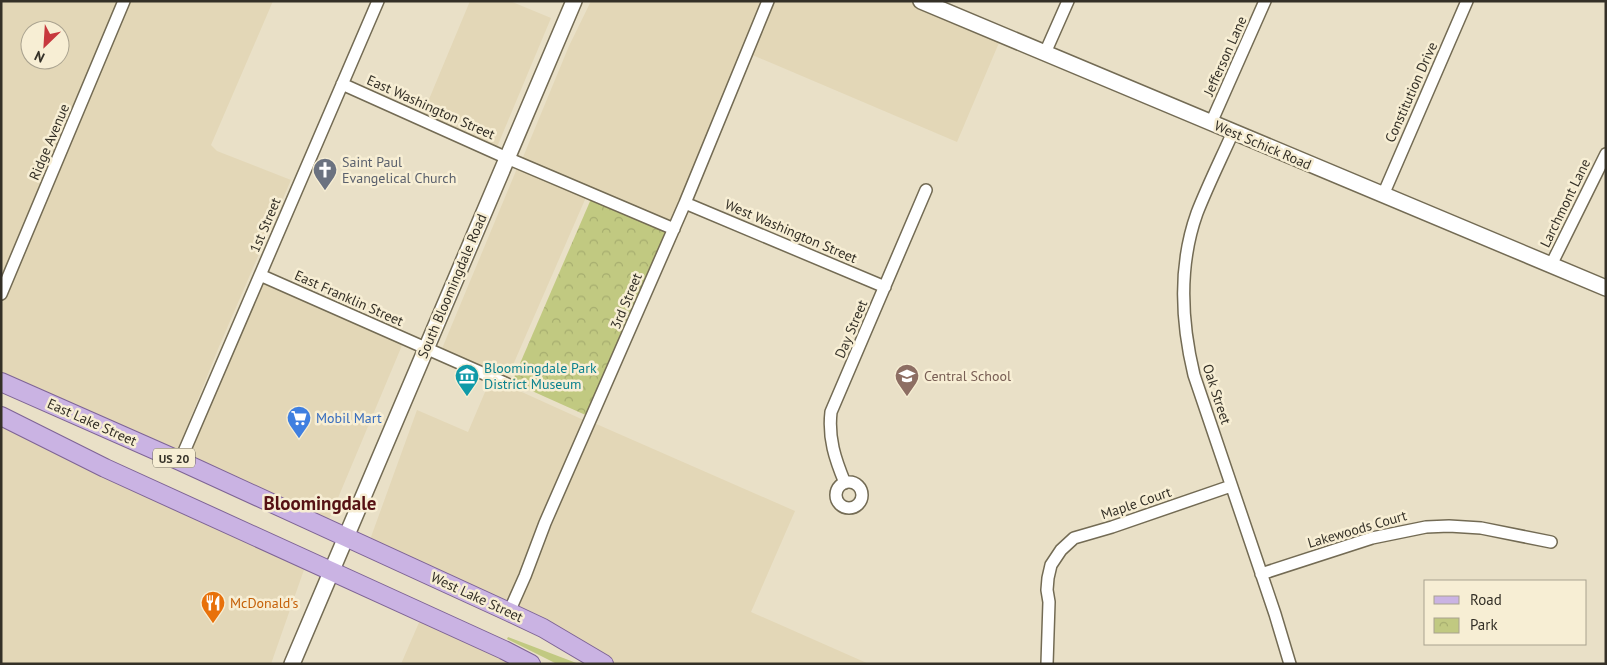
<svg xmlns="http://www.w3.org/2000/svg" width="1607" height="665" viewBox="0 0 1607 665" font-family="'PT Sans',sans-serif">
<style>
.built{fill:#e3d7b7;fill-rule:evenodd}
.green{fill:#c1c981}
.park{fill:url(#park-crowns)}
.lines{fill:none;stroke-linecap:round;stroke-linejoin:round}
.street-casing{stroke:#736b54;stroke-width:14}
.secondary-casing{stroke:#736b54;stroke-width:18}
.primary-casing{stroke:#7e6495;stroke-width:20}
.street{stroke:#fff;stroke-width:11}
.secondary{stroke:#fff;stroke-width:15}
.primary{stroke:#cab3e3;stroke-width:18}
.labels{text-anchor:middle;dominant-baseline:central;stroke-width:5;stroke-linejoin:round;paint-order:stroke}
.shield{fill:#f7eed4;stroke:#6e695b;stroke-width:1}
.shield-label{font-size:12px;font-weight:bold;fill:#343027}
.street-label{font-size:14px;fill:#343027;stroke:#f7eed4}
.worship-label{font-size:14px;fill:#5b616d;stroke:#f7eed4;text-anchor:start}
.culture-label{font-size:14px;fill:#0d838f;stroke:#f7eed4;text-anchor:start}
.education-label{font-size:14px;fill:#785e54;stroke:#f7eed4;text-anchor:start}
.shop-label{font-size:14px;fill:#366cbe;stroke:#f7eed4;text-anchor:start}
.food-label{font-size:14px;fill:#c56008;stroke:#f7eed4;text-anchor:start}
.district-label{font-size:19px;font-weight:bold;fill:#561114;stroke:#f7eed4}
</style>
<defs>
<pattern id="park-crowns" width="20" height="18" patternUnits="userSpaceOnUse" patternTransform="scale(1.25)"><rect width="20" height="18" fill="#c1c981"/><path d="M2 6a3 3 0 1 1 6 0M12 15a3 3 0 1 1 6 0" fill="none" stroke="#a6ad6f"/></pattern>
</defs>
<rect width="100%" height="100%" fill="#e9e0c7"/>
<path class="built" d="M1,1H120L1,281ZM30,30H60V60H30Z
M127,1H273L211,145L217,151L291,180L218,349L173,462L1,376V299Z
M470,1H510L551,18L497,147L422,116Z
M591,1H909L1001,38L957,142L750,54L672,226L521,162L569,46Z
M518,166L587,195L506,381L441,351Z
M256,277L403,343L325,529L179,465Z
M491,378L588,422L502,613L367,548L417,410L468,432Z
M1,422L306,564L271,664H1Z
M594,423L795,511L751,612L869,664H614L508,614Z
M421,618L517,664H401Z"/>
<path class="green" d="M508,637L579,664H557L507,639Z"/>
<path class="park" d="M591,199L668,231L590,417L512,382Z"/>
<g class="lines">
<defs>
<path id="street" d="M1045,53L1068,1
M342,84L507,158L674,229
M1211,123L1265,1
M1233,132C1221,159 1208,185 1197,213C1178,266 1181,321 1194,375L1275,614L1290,664
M1383,195L1467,1
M685,203L885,287
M1551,265L1606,154
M260,275L507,384
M1,294L124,1
M180,461L378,1
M836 495a13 13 0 1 1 26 0a13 13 0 1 1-26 0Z
M845,483C835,459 828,438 831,412L926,190
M1261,574L1372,538L1426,527L1449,526L1481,528L1551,542
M509,612L525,576L545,523L685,203L768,1
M1047,664L1049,602L1047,590L1048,578L1051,565L1061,550L1074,538L1112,527L1231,486"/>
<path id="secondary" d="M921,1L1606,288
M292,664L574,1"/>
<path id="primary" d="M1,382L180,461L509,612L543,628L604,664
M1,416L105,468L504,650L531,664"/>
</defs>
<use href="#street" class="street-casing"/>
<use href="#secondary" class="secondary-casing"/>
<use href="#primary" class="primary-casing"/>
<use href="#street" class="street"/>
<use href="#secondary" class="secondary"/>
<use href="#primary" class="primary"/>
</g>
<defs>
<symbol id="church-pin" viewBox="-11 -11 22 30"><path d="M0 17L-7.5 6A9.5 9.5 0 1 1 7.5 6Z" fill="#6b7280" stroke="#f7eed4"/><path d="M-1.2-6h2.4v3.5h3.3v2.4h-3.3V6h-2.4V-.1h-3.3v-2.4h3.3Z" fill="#fff"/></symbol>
<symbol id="museum-pin" viewBox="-11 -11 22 30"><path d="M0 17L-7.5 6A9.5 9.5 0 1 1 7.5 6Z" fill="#0f9aa8" stroke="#f7eed4"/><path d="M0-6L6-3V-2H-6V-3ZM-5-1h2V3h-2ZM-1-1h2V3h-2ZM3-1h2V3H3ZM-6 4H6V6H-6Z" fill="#fff"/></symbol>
<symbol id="school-pin" viewBox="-11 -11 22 30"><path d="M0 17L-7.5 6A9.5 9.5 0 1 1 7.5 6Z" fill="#8d6e63" stroke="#f7eed4"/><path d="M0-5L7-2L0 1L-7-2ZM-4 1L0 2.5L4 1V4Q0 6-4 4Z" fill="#fff"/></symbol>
<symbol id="supermarket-pin" viewBox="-11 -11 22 30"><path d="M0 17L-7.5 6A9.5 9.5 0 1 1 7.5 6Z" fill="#3f7fe0" stroke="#f7eed4"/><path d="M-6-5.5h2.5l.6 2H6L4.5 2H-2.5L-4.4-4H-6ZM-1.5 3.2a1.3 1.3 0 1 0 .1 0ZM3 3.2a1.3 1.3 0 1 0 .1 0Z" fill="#fff"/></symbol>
<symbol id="restaurant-pin" viewBox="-11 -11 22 30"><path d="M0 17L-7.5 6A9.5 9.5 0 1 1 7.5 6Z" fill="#e8710a" stroke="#f7eed4"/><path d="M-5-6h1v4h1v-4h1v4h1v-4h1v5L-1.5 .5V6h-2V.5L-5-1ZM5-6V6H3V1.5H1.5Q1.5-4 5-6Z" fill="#fff"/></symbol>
</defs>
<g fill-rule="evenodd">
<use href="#church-pin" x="311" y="156" width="28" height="38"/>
<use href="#museum-pin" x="453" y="362" width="28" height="38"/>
<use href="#school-pin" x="893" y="362" width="28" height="38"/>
<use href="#supermarket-pin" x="285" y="404" width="28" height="38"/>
<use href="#restaurant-pin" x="199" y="589" width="28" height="38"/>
</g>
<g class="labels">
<rect class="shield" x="153" y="448.5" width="42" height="19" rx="4"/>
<g class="shield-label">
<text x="174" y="458">US 20</text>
</g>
<g class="street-label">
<text transform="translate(1225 56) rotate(-66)">Jefferson Lane</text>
<text transform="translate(1411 92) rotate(-66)">Constitution Drive</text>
<text transform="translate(431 107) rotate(24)">East Washington Street</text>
<text transform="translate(49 142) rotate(-67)">Ridge Avenue</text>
<text transform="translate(1263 145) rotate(23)">West Schick Road</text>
<text transform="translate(1565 203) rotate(-64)">Larchmont Lane</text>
<text transform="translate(265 225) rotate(-67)">1st Street</text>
<text transform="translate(791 231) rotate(23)">West Washington Street</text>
<text transform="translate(452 286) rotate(-67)">South Bloomingdale Road</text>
<text transform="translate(349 298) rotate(24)">East Franklin Street</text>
<text transform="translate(626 301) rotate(-67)">3rd Street</text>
<text transform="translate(851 329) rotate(-67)">Day Street</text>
<text transform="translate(1217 394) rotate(72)">Oak Street</text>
<text transform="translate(92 422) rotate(24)">East Lake Street</text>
<text transform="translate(1136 503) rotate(-19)">Maple Court</text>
<text transform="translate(1357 529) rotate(-16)">Lakewoods Court</text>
<text transform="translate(477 597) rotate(25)">West Lake Street</text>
</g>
<g class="worship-label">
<text x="342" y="162">Saint Paul<tspan x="342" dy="16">Evangelical Church</tspan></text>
</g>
<g class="culture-label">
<text x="484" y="368">Bloomingdale Park<tspan x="484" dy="16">District Museum</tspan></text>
</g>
<g class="education-label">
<text x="924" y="376">Central School</text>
</g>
<g class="shop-label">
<text x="316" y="418">Mobil Mart</text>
</g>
<g class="food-label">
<text x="230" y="603">McDonald's</text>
</g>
<g class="district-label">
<text x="320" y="503">Bloomingdale</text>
</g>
</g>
<rect width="1607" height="665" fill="none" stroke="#343027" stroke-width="5"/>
<rect x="1424" y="580" width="162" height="65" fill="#f7eed4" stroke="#a9a28f"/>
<rect x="1434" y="596" width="25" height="8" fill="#cab3e3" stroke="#a9a28f"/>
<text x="1470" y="605" font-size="15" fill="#343027">Road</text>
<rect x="1434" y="618" width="25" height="15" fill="url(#park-crowns)" stroke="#a9a28f"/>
<text x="1470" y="630" font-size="15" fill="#343027">Park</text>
<g transform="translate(45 45) rotate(205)"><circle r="24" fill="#f7eed4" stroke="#a9a28f"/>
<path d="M0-4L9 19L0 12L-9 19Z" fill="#c7383d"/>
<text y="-8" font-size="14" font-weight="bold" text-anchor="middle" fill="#343027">N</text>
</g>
</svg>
